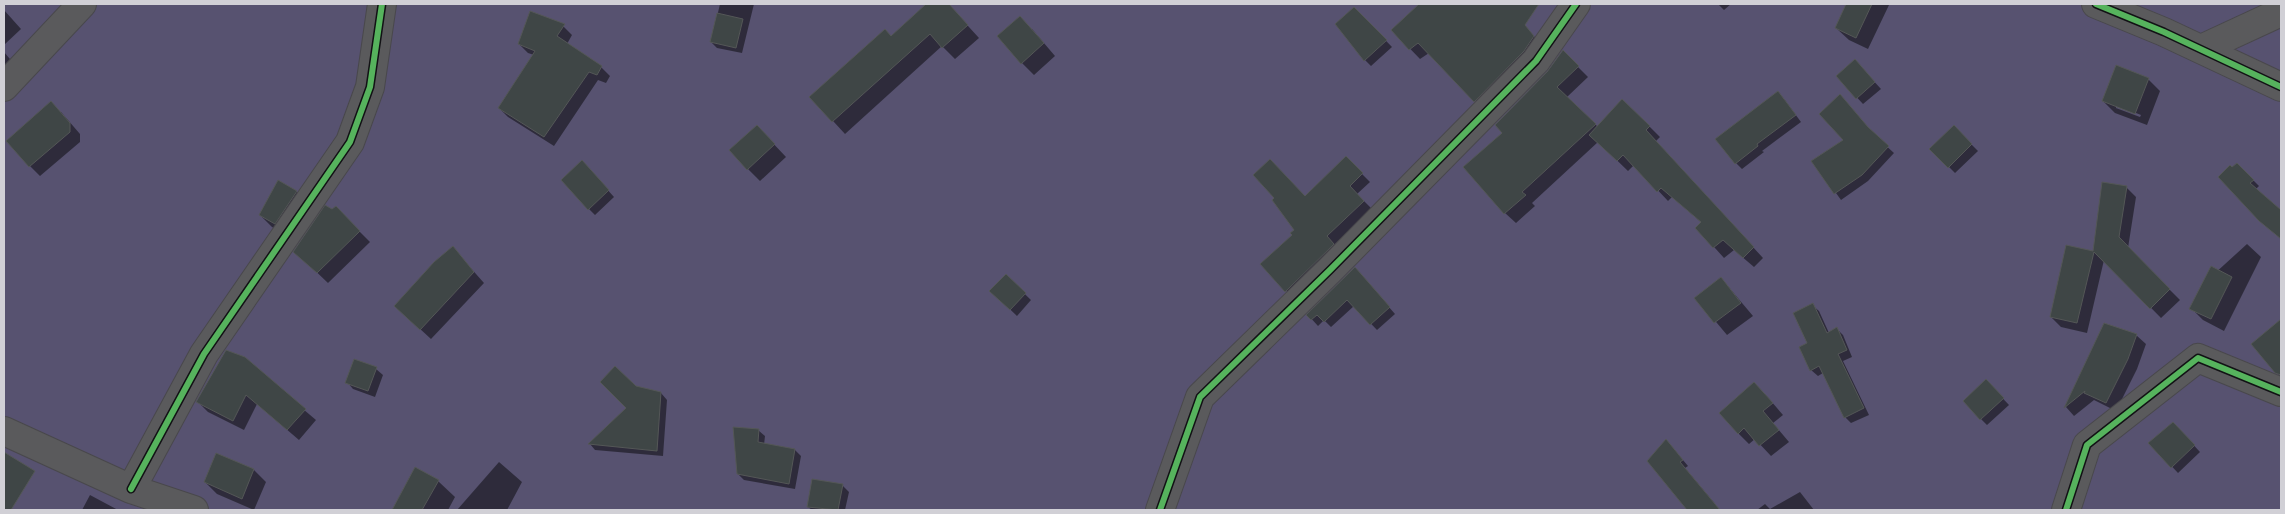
<svg xmlns="http://www.w3.org/2000/svg" width="2285" height="514" viewBox="0 0 2285 514" font-family="Overpass,sans-serif">
<style>
.forest{fill:#575270}
.shadow{fill:#0007;fill-rule:evenodd}
.building{fill:#3f4646;stroke:#545757}
.lines{fill:none;stroke-linecap:round;stroke-linejoin:round}
.minor-casing{stroke:#49484c;stroke-width:30}
.minor{stroke:#5a5a5c;stroke-width:28}
.cycleway-casing{stroke:#121215;stroke-width:9}
.cycleway{stroke:#56b35d;stroke-width:6}
</style>
<rect width="100%" height="100%" fill="#2a2a2e"/>
<path class="forest" d="M4,4H2281V510H4Z"/>
<path class="shadow" d="M720,4H754L742,53L717,48L711,42Z
M928,4H948L979,38L955,59L942,46L845,134L811,97L892,38Z
M1421,4H1504L1544,47L1485,111L1429,53L1420,59L1392,30Z
M1718,4H1731L1724,10Z
M1848,4L1889,5L1868,49L1849,40L1836,28Z
M1354,8L1392,47L1371,66L1365,60Z
M4,10L21,29L4,45Z
M563,26L572,35L567,44L601,67L610,76L606,83L598,80L554,146L508,117L499,108L534,55L528,53L519,44Z
M1032,29L1055,56L1034,75L1022,63Z
M4,52L15,65L4,76Z
M1563,52L1588,77L1567,97L1598,127L1649,126L1660,137L1656,141L1763,258L1754,267L1734,250L1724,258L1697,228L1702,223L1672,197L1668,201L1634,165L1628,171L1598,142L1532,203L1535,206L1516,223L1505,213L1503,133Z
M1861,67L1881,89L1863,104L1837,76Z
M2148,79L2160,91L2147,125L2115,113L2103,101ZM2116,105L2141,115L2140,117L2116,108Z
M1784,99L1801,122L1762,151L1764,152L1742,169L1736,163Z
M61,112L80,134V142L40,176L30,166Z
M1954,127L1978,151L1955,173L1931,149Z
M1871,132L1894,153L1868,181L1841,200L1813,161Z
M769,139L786,157L760,181L748,169Z
M1346,158L1370,182L1357,194L1372,209L1334,245L1341,253L1294,299L1261,264L1294,235Z
M2237,164L2259,186L2243,202Z
M588,168L614,197L595,215L589,209Z
M278,182L297,192L309,204L287,235L272,227L260,215Z
M2126,187L2136,197L2128,248L2180,300L2161,318L2104,260L2087,333L2061,327L2051,317L2094,252Z
M336,208L370,242L328,283L306,262Z
M2247,244L2261,257L2224,331L2203,320L2191,308L2202,285Z
M453,248L484,283L431,339L406,316Z
M1361,275L1395,314L1377,330L1354,306L1331,327L1324,320L1318,326L1308,315Z
M1006,276L1031,300L1017,316L991,291Z
M1721,278L1753,316L1727,335L1696,298Z
M1812,305L1819,311L1829,333L1837,329L1843,335L1852,357L1843,361L1869,415L1851,423L1845,417L1823,373L1818,376L1811,370L1809,343Z
M2105,324L2136,335L2146,344L2137,369L2116,411L2094,400L2074,416L2066,407Z
M2273,327L2281,335V377L2276,372Z
M244,359L316,420L299,440L257,404L244,430L208,412L198,402Z
M376,369L383,375L375,397L353,389L347,382Z
M1992,387L2009,405L1987,425L1981,419Z
M661,393L667,400L663,456L595,450L590,444L628,408Z
M1765,394L1783,415L1773,423L1789,442L1771,456L1755,439L1749,444L1738,433Z
M2173,423L2200,452L2178,473L2150,443Z
M758,430L765,436L764,445L795,450L801,456L795,489L744,480L738,474Z
M1672,447L1688,466L1685,468L1716,505L1709,510H1689L1648,461Z
M499,462L522,482L507,510H457Z
M416,469L438,481L455,497L448,510H394Z
M254,470L266,482L254,510L217,494L205,482Z
M842,485L849,492L845,510H812L808,507Z
M1800,492L1814,510H1757L1765,504L1770,509Z
M90,495L118,510H119H82Z"/>
<path class="building" d="M926,4H949L968,25L942,48L930,34L832,122L809,97L885,29L891,36Z
M1419,4H1539L1525,25L1534,36L1524,51L1474,102L1418,43L1409,50L1391,30Z
M1846,4H1872L1856,38L1835,28Z
M1354,7L1387,40L1364,61L1335,24Z
M530,11L565,24L557,36L602,66L597,75L589,72L544,137L498,108L535,51L518,44Z
M717,13L743,19L736,48L710,42Z
M1020,16L1044,43L1021,64L997,36Z
M1563,50L1579,66L1557,87L1596,124L1522,192L1526,195L1504,214L1463,167L1502,133L1495,125L1547,72Z
M1855,59L1875,82L1856,99L1836,76Z
M2116,65L2149,78L2135,114L2102,101Z
M1778,91L1796,115L1757,144L1758,146L1735,164L1715,139Z
M1840,94L1868,127L1889,146L1862,175L1834,194L1811,161L1843,140L1819,114Z
M1622,99L1650,126L1646,130L1754,247L1743,258L1723,240L1713,248L1695,228L1701,222L1661,188L1657,192L1623,155L1617,161L1589,135Z
M51,101L70,123V132L29,167L6,141Z
M757,125L775,144L747,170L729,150Z
M1954,125L1972,144L1948,168L1929,149Z
M1346,156L1363,173L1350,186L1364,201L1327,236L1334,244L1285,292L1260,264L1292,235L1290,233L1294,230L1272,200L1274,198L1253,175L1270,159L1305,196Z
M582,160L609,190L588,210L561,180Z
M2237,163L2254,180L2250,183L2281,210V239L2259,221L2218,177L2230,165L2232,167Z
M278,180L297,191L275,224L259,215Z
M2102,182L2127,186L2119,237L2170,289L2150,309L2094,252L2077,323L2050,317L2066,245L2093,251Z
M325,205L332,209L336,206L360,231L317,273L293,252Z
M453,246L474,272L420,330L394,306L434,262Z
M2211,266L2232,277L2211,319L2189,309Z
M1355,267L1390,307L1370,325L1347,300L1324,322L1317,315L1311,320L1306,315Z
M1006,274L1026,293L1010,310L989,291Z
M1721,277L1741,303L1714,323L1694,298Z
M1813,303L1827,333L1837,327L1847,350L1838,354L1864,408L1844,418L1819,366L1810,371L1799,347L1807,343L1793,313Z
M2281,319V375L2275,373L2251,344Z
M2104,323L2137,334L2128,359L2106,403L2084,393L2085,391L2064,408Z
M226,350L245,357L306,409L287,430L246,395L233,421L196,402Z
M354,359L377,367L368,391L345,383Z
M615,366L636,386L661,392L657,451L588,444L626,408L600,382Z
M1986,379L2004,398L1980,420L1963,401Z
M1754,382L1773,403L1763,411L1779,430L1759,446L1744,428L1738,434L1719,413Z
M2173,422L2195,445L2171,468L2148,443Z
M733,427L759,429L758,442L795,449L789,484L737,474Z
M1666,439L1683,460L1680,462L1720,510H1687L1647,461Z
M4,452L35,471L11,510H4Z
M216,453L254,469L242,499L204,482Z
M415,467L439,480L422,510H392Z
M812,479L843,484L838,510L807,507Z"/>
<g class="lines">
<defs>
<path id="minor" d="M2096,4L2164,32L2281,87
M2201,49L2281,12
M4,87L82,4
M4,431L131,489L194,510
M131,489L204,354L350,142L370,87L382,4
M1160,510L1200,397L1330,270L1536,61L1576,4
M2066,510L2087,445L2198,358L2281,392"/>
</defs>
<use href="#minor" class="minor-casing"/>
<use href="#minor" class="minor"/>
<defs>
<path id="cycleway" d="M2096,4L2164,32L2281,87
M131,489L204,354L350,142L370,87L382,4
M1160,510L1200,397L1330,270L1536,61L1576,4
M2066,510L2087,445L2198,358L2281,392"/>
</defs>
<use href="#cycleway" class="cycleway-casing"/>
<use href="#cycleway" class="cycleway"/>
</g>
<rect width="2285" height="514" fill="none" stroke="#d1d0d6" stroke-width="10"/>
</svg>
